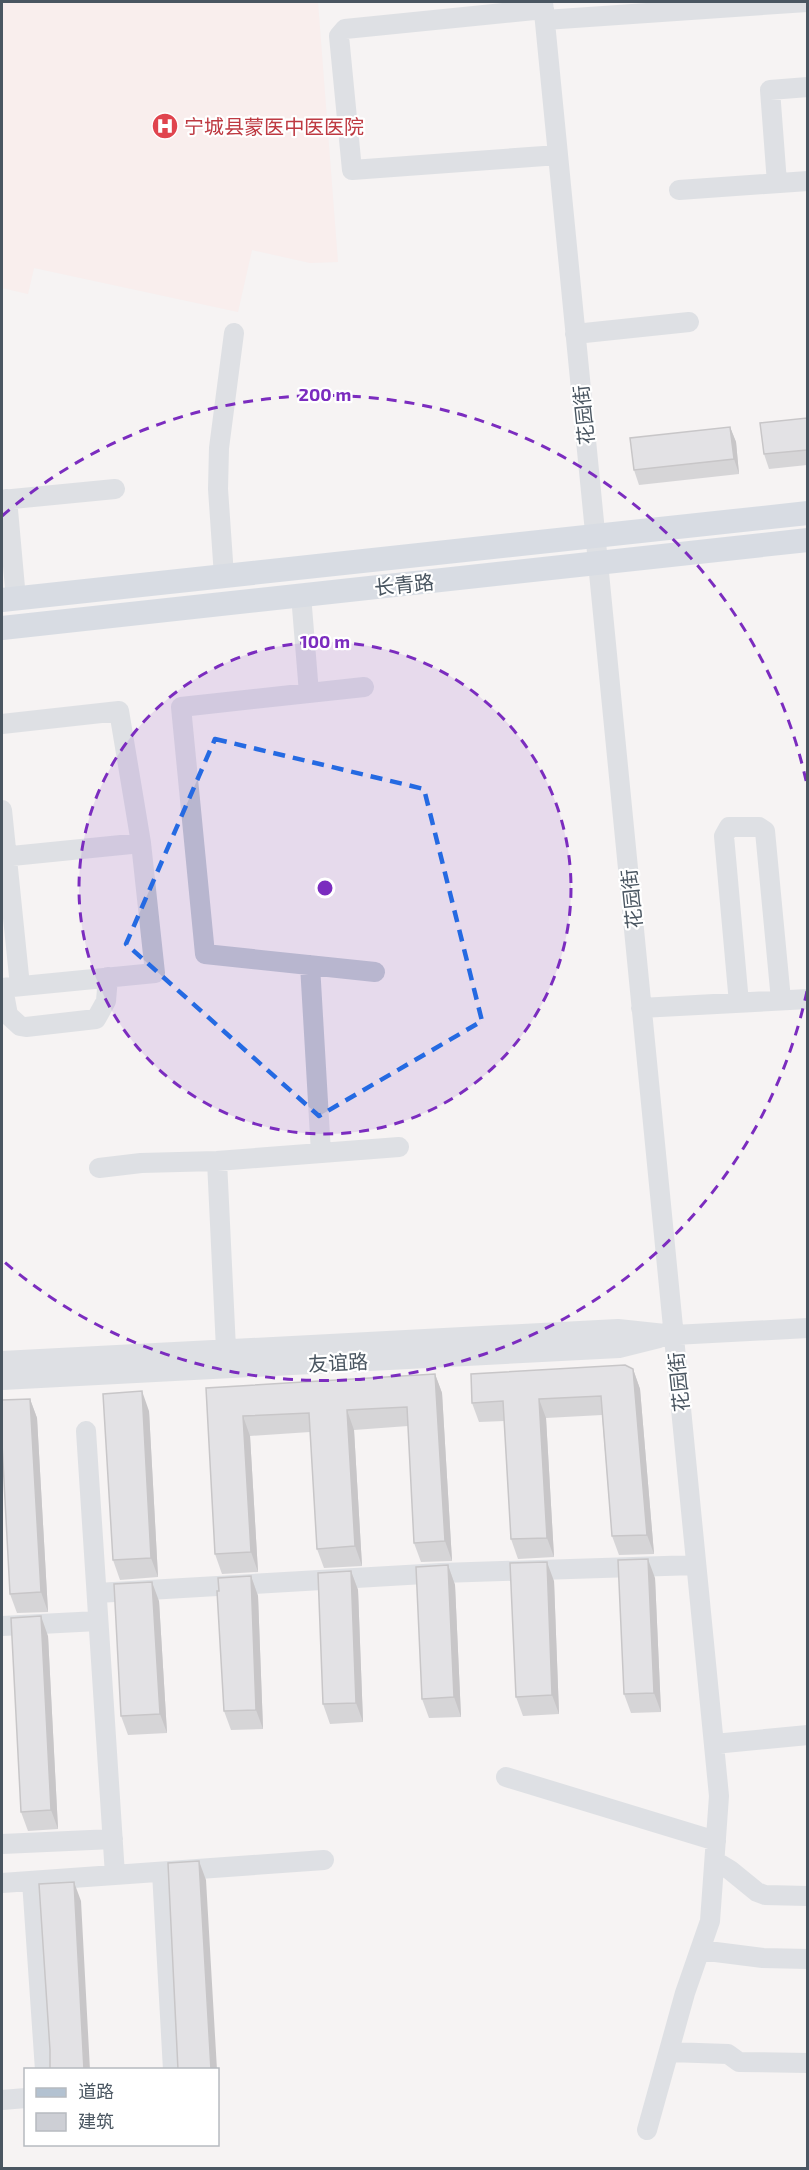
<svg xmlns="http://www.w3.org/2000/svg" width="809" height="2170" viewBox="0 0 809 2170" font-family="'Exo 2','Noto Sans SC',sans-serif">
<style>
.medical{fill:#fce8e6}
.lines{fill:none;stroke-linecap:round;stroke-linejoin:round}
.minor{stroke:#c1cad2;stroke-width:20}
.major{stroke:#b3c2d1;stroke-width:24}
.wall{fill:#b0b2b7}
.shaded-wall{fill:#909195}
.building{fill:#cdcfd5;stroke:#909195;stroke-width:1.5}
.marked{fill:none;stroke:#1a73e8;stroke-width:4.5;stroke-dasharray:12 8;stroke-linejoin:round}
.ring{fill:none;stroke:#7b2cbf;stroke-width:3;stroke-dasharray:10 8}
.labels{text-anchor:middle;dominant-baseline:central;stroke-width:4.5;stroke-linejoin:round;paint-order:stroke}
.health-label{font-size:20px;fill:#be3a42;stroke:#fff;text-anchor:start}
.street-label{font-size:20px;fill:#4a5661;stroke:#fff}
.centre{fill:#7b2cbf;stroke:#fff;stroke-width:3}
.ring-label{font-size:18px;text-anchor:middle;font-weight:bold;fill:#7b2cbf;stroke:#fff;stroke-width:4.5;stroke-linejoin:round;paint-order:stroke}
</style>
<rect width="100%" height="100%" fill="#f5f3f3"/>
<path class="medical" d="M2,2H318L338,262L310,263L252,250L238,312L34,268L28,294L2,288Z"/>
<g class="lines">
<path class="minor" d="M543,2L719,1796L710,1921L685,1993L647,2130
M544,9L345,29L339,36L352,170L558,155
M545,20L807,2
M777,183L770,90L808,87
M679,190L808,181
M575,334L689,322
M7,499L16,599
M2,500L115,489
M224,576L218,489L219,448L234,333
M301,595L309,693
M364,687L181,707L205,954L375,972
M2,724L119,711L141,843L155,973L2,988
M2,810L20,986
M2,857L141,843
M310,965L321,1153
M3,988L8,1015L20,1026L26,1027L96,1019L106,1001L108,977
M739,1003L724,836L729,827H759L765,831L781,1000
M641,1008L808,999
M217,1161L226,1349
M99,1168L141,1163L217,1161L399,1147
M2,1361L618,1329L674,1335L808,1328
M2,1380L619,1348L659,1338
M86,1431L115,1875
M97,1593L441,1573L696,1565
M2,1626L98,1621
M714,1744L808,1735
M506,1777L716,1841
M2,1844L113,1839
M715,1861L730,1870L757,1892L765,1895L808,1896
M162,1872L173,2070
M32,1881L45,2070
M2,1883L324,1860
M700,1950L763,1958L808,1959
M669,2052L728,2054L739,2062L808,2063
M2,2100L26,2098"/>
<path class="major" d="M2,600L808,513
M2,628L808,540"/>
</g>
<path class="wall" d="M807,418V465L769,469L764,454Z
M730,427L736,442L739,474L639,485L634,470Z
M633,1369L640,1389L654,1554L619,1555L612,1536L602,1415L546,1418L554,1557L518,1559L511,1539L504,1421L479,1422L472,1403Z
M435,1374L442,1393L452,1561L421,1562L414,1543L408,1426L354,1430L362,1566L324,1568L317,1549L310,1432L250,1436L258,1572L222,1574L215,1554L206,1388Z
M30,1399L37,1418L48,1612L17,1613L10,1594Z
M149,1411L158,1577L120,1580L113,1560Z
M448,1565L455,1585L461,1717L429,1718L422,1699Z
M351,1571L358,1590L363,1722L330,1724L323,1704Z
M251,1576L258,1596L263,1729L231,1730L224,1711L219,1591Z
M655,1578L661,1712L631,1713L624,1694Z
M554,1581L559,1714L523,1716L516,1697Z
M159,1601L167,1733L128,1735L121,1716Z
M48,1636L58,1829L28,1831L21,1812Z"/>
<path class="shaded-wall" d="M730,427L736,442L739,474L734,459Z
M633,1369L640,1389L654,1554L647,1535Z
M435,1374L442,1393L452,1561L445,1541Z
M142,1391L149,1411L158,1577L151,1558Z
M30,1399L37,1418L48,1612L41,1592Z
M539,1399L546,1418L554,1557L547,1538Z
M347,1410L354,1430L362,1566L355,1546Z
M243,1416L250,1436L258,1572L251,1552Z
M648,1559L655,1578L661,1712L654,1693Z
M547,1562L554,1581L559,1714L552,1695Z
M448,1565L455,1585L461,1717L454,1697Z
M351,1571L358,1590L363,1722L356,1703Z
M251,1576L258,1596L263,1729L256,1710Z
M152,1582L159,1601L167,1733L160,1714Z
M41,1616L48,1636L58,1829L51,1810Z
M199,1861L206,1880L217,2070H211Z
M74,1882L81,1901L90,2070H84Z"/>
<path class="building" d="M807,418V450L764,454L760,423Z
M730,427L734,459L634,470L630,438Z
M625,1365L633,1369L647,1535L612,1536L601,1396L539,1399L547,1538L511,1539L503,1401L472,1403L471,1374Z
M435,1374L445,1541L414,1543L407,1407L347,1410L355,1546L317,1549L309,1413L243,1416L251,1552L215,1554L206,1388Z
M142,1391L151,1558L113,1560L103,1394Z
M30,1399L41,1592L10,1594L2,1443V1400Z
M648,1559L654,1693L624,1694L618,1560Z
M547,1562L552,1695L516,1697L510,1563Z
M448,1565L454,1697L422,1699L416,1567Z
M351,1571L356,1703L323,1704L318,1573Z
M251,1576L256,1710L224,1711L217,1591H219L218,1578Z
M152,1582L160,1714L121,1716L114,1584Z
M41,1616L51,1810L21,1812L11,1618Z
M199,1861L211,2070H178L168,1863Z
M74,1882L84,2070H50V2050L39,1884Z"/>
<path d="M0 0H809V2170H0ZM215,739L424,789L482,1021L319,1116L126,944Z" fill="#f5f3f3" fill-opacity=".55" fill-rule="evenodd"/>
<path class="marked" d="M215,739L424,789L482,1021L319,1116L126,944Z"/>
<circle cx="325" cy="888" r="246" fill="#7b2cbf" fill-opacity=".12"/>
<g class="ring">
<circle cx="325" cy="888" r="246"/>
<path d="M807 991A493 493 0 0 1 2 1260M2 516A493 493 0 0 1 807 785"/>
</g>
<defs>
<symbol id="hospital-disc" viewBox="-11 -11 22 22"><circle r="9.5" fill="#e0444e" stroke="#fff"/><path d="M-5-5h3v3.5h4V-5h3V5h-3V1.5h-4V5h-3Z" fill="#fff"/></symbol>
</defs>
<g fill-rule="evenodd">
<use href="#hospital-disc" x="150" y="111" width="30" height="30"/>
</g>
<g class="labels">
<g class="health-label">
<text x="184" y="126">宁城县蒙医中医医院</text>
</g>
<g class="street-label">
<text transform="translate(583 415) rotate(-96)">花园街</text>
<text transform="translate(404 584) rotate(-6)">长青路</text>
<text transform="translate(631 899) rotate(-96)">花园街</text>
<text transform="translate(338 1362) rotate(-3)">友谊路</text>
<text transform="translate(678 1382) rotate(-96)">花园街</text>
</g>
</g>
<circle cx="325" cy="888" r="9" class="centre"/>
<g class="ring-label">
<text x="325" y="401">200 m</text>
<text x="325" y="648">100 m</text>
</g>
<rect width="809" height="2170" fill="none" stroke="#4a5661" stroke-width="6"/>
<rect x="24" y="2068" width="195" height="78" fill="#ffffff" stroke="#b7bbc0" stroke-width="1.5"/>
<rect x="36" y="2088" width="30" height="9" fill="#b3c2d1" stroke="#b7bbc0" stroke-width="1.5"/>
<text x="78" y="2098" font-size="18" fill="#4a5661">道路</text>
<rect x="36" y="2113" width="30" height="18" fill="#cdcfd5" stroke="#b7bbc0" stroke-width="1.5"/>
<text x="78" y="2128" font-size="18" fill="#4a5661">建筑</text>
</svg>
